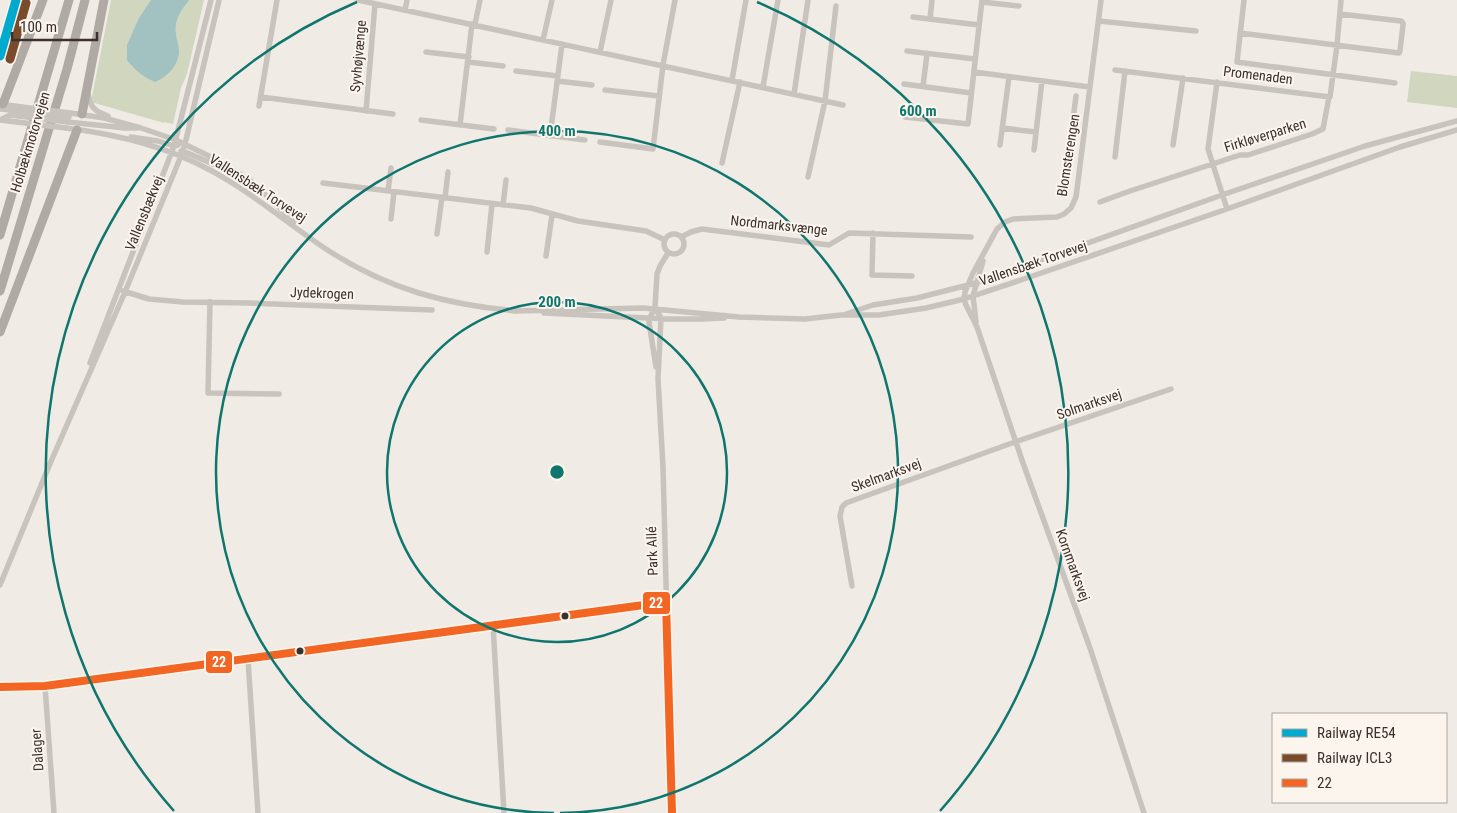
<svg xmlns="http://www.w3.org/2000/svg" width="1457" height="813" viewBox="0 0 1457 813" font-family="'Roboto Condensed',sans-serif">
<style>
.green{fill:#d1d6bf}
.water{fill:#a1c2c1}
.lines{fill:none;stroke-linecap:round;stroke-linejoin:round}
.minor{stroke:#c9c3be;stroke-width:5.5}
.highway{stroke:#afaaa4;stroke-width:9}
.minor-bridge{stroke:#c9c3be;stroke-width:5.5}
.bus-1-casing{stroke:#fbf5ee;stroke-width:11}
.bus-1{stroke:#f26522;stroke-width:8}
.rail-1-casing{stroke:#fbf5ee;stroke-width:12}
.rail-2-casing{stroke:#fbf5ee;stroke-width:12}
.rail-1{stroke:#00a9ce;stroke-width:9}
.rail-2{stroke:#7a4b2a;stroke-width:9}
.ring{fill:none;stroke:#0f766e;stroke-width:2.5}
.bus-dot{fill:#3b302b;stroke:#fbf5ee;stroke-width:2}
.labels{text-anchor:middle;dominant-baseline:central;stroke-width:4;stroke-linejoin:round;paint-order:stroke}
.street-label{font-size:14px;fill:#3b302b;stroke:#fbf5ee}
.centre{fill:#0f766e;stroke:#fbf5ee;stroke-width:2.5}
.ring-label{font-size:15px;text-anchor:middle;font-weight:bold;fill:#0f766e;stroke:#fbf5ee;stroke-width:4;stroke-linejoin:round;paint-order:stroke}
.line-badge{stroke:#fbf5ee;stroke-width:2}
.badge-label{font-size:14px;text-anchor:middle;font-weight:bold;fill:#fff}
</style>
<rect width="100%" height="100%" fill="#f0ebe5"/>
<path class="green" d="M111,0H204L187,74L181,88L173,124L164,122V123L91,102Z
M1411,71L1457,76V108L1407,102Z"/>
<path class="water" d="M151,0H189C183,8 178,14 176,24C174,34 179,43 179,52C178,66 167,77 155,82C143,77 136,71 127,60V45L139,18Z"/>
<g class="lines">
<path class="minor" d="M358,0L843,105
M1101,0L1076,197L1071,208L1064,214L1057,217L1013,219L1005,222L997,229L973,273L965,292L964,299L966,305L977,327L1023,463L1090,648L1144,813
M1244,0L1237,62L1395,83
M982,2L1019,6
M405,10L407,0
M913,17L979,25
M930,19L932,0
M1099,21L1196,31
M475,24L480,0
M1240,33L1399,53L1400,51L1403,25V23L1401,21L1340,14
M543,40L552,0
M907,51L975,59
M426,52L469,57
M600,52L611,0
M468,62L503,66
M1115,70L1330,97L1337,45L1341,0
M516,71L558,76
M974,72L1090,87
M732,80L746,0
M557,81L592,85
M1217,82L1208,149L1227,209
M904,84L971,93
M923,86L927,54
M763,87L778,0
M605,90L659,96
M88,93C90,107 94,111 108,116
M794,94L808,0
M261,97L393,114
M0,104L22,107
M259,106L277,0
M0,109L21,111
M366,111L375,4
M70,113L104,118L141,128L176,140L215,159L250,180L294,222
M905,117L968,124L982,0
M0,120L10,115L19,116
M0,120L17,122
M421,120L494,129
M68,122L125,128H136
M460,125L472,24
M66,128C115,134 166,146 210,170C252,192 289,225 329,251C388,289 447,305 517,311
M1002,128L1036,132
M508,130L585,140
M550,136L562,44
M131,137L158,141L174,146L178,145
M600,142L653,149L663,65L675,0
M1000,145L1009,77
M1173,145L1183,78
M1034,150L1042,81
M181,151H183L234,173
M1115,157L1125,71
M722,163L740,82
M808,177L825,101L836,6
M323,183L531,208L578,221L646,231L665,240
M1064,189L1076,96
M388,191L391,168
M445,198L448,172
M1100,202L1127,192L1240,155H1248L1312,134L1323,129L1329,97
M503,205L506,180
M391,219L394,192
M873,233L872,275L912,276
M437,234L442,197
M664 244a10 10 0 1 1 20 0a10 10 0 1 1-20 0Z
M681,237L691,232L702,229L829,245L849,233L971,237
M487,252L492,204
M546,256L552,215
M123,291L149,299L183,302L249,303L432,310
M210,302L208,393L279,394
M655,308L661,318L658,379L663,467L672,813
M655,308L650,317L649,322L656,367
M655,308L657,274L660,266L668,253
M515,311L643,308L739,317L805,319L841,315H879L926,308L964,299L1021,280L1227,209L1400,147L1457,130
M544,313L668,319H702L724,318
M846,314L873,305L917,298L976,283L1222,195L1365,146L1457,121
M976,322L973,296L983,261
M90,363L174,146L211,0
M0,585L49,466L125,292L181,156L185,144L219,0
M852,586L840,516L842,507L846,503L1012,443L1171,389
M493,625L504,813
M248,659L258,813
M45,686L54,813
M0,687L45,686L666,602"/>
<path class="highway" d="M3,104L43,0
M82,114L104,0
M0,235L69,0
M0,291L67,69L85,0
M0,332L77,130"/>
<path class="minor-bridge" d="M22,107L70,113
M21,111L69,117
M19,116L68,122
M17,122L66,128"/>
<defs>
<path id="bus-1" d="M0,687L45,686L666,602L672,813"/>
</defs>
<use href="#bus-1" class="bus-1-casing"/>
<use href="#bus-1" class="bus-1"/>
<defs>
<path id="rail-1" d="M0,56L16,0"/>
<path id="rail-2" d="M10,59L26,3"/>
</defs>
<use href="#rail-1" class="rail-1-casing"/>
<use href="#rail-2" class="rail-2-casing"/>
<use href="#rail-1" class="rail-1"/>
<use href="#rail-2" class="rail-2"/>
</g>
<g class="ring">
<circle cx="557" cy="472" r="170"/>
<path d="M554 813A341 341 0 1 1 560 813"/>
<path d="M174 811A511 511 0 0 1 357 2M757 2A511 511 0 0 1 940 811"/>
</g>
<g class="bus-dot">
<circle cx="565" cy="616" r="4.5"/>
<circle cx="300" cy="651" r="4.5"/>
</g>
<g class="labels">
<g class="street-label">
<text transform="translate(358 56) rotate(-85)">Syvhøjvænge</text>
<text transform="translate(1258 75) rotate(7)">Promenaden</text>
<text transform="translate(1265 135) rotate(-17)">Firkløverparken</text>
<text transform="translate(30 142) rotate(-73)">Holbækmotorvejen</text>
<text transform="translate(1068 155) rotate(-81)">Blomsterengen</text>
<text transform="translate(258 188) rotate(33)">Vallensbæk Torvevej</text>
<text transform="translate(144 213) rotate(-68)">Vallensbækvej</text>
<text transform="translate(779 225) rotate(6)">Nordmarksvænge</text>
<text transform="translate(1033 263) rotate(-19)">Vallensbæk Torvevej</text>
<text transform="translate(322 293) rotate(2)">Jydekrogen</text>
<text transform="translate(1089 404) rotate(-19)">Solmarksvej</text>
<text transform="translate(886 475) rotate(-20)">Skelmarksvej</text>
<text transform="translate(652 551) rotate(-92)">Park Allé</text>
<text transform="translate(1073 565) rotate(70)">Kornmarksvej</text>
<text transform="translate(37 750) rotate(-94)">Dalager</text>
</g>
</g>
<circle cx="557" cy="472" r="8" class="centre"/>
<g class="ring-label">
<text x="918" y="116">600 m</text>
<text x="557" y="136">400 m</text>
<text x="557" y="307">200 m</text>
</g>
<g class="line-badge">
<rect x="642" y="591" width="29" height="24" rx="5" fill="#f26522"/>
<rect x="205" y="650" width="28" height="24" rx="5" fill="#f26522"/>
</g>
<g class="badge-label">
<text x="656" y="608">22</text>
<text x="219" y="667">22</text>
</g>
<rect x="1272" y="713" width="175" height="90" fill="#fbf5ee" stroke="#aea6a0"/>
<rect x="1282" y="729" width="25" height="8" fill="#00a9ce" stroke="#aea6a0"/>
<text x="1317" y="738" font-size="15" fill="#3b302b">Railway RE54</text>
<rect x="1282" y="754" width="25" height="8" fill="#7a4b2a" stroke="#aea6a0"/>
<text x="1317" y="763" font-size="15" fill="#3b302b">Railway ICL3</text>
<rect x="1282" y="779" width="25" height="8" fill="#f26522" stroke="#aea6a0"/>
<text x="1317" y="788" font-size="15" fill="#3b302b">22</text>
<path d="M12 32v8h85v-8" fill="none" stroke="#3b302b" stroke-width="2.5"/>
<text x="20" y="32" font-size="15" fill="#3b302b" stroke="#fbf5ee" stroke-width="4" paint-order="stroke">100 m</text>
</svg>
